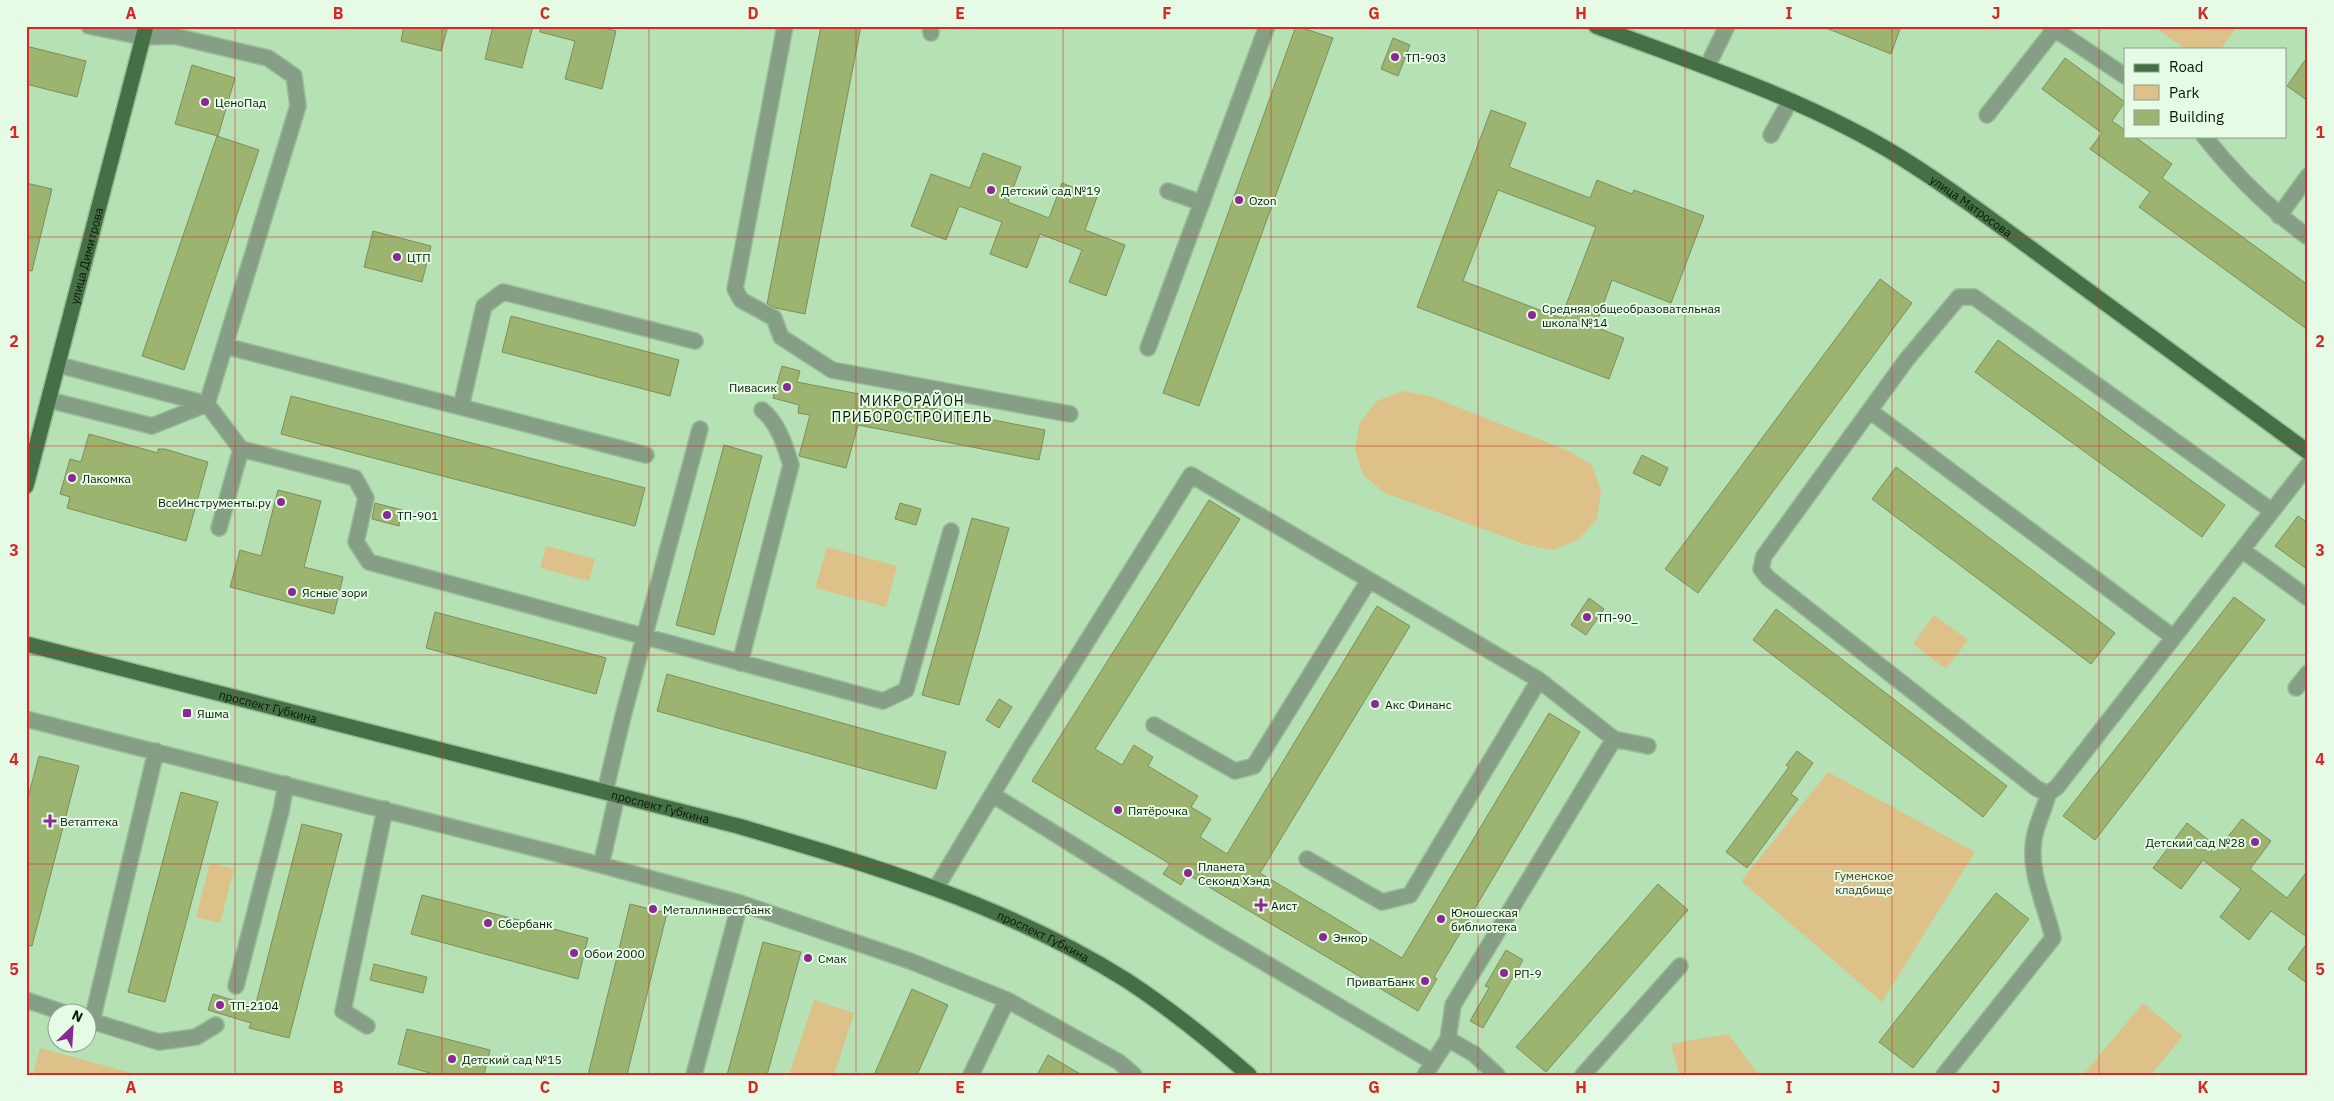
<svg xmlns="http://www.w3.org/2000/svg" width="2334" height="1101" viewBox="0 0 2334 1101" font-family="'IBM Plex Sans',sans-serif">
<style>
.green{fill:#ddc188}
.building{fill:#9cb470;stroke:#7c8e5b;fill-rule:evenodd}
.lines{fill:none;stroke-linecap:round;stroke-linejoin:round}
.minor-casing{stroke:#97bd96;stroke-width:18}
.major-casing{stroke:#97bd96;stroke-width:18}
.minor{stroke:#869e86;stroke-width:15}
.major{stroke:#457045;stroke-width:15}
.grid{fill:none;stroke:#d62828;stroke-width:1;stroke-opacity:0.55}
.poi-dot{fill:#8a2993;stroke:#e5fbe5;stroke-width:2}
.labels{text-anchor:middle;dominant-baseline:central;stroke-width:4;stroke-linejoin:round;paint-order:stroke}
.poi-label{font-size:12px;fill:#081808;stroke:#e5fbe5;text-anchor:start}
.street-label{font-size:12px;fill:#081808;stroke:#e5fbe5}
.park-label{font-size:12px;fill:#433415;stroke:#e5fbe5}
.neighbourhood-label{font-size:14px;letter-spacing:1px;fill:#081808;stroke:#e5fbe5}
.neatline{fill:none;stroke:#d62828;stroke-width:2}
.grid-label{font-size:16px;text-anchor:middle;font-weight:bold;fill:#d62828}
</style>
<rect width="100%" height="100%" fill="#b6e1b5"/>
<path class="green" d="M2158,26H2237L2221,49H2185L2156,28Z
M1403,391L1430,396L1571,452L1592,465L1601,491L1597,519L1578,540L1553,550L1527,545L1385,493L1363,475L1355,449L1360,422L1377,401Z
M546,546L595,559L589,581L540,568Z
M827,547L897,566L886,607L815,588Z
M1934,615L1968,640L1946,669L1913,644Z
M1828,772L1975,852L1882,1002L1741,881Z
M210,863L234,869L220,923L196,917Z
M814,1000L854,1013L834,1075H789Z
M2143,1003L2183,1036L2151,1075H2083Z
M1728,1034L1759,1075H1679L1671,1044Z
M40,1048L139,1075H33Z"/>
<path class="building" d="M404,26H448L441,51L401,41Z
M493,26H533L522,68L485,59Z
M540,26H597L616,31L602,89L565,79L575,41L540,32Z
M821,26H861L805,314L776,308L767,304Z
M1296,26L1333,38L1199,406L1163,393Z
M1821,26H1901L1891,54Z
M1393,38L1410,45L1398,76L1381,69Z
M26,46L86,61L77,97L26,84Z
M2308,56V101L2287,86Z
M2065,58L2125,102L2112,121L2125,130V136H2134L2172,164L2162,178L2308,285V330L2139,207L2150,192L2090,149L2102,133L2042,89Z
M192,65L235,78L218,136L175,124Z
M1491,110L1526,123L1509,167L1590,198L1597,180L1632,194L1634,190L1704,216L1671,303L1612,280L1595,327L1624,338L1609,379L1417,307ZM1498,190L1596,227L1561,318L1463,281Z
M217,136L259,150L184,370L142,356Z
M983,153L1021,167L1008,202L1049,218L1062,183L1097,197L1085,230L1125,245L1106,296L1069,282L1082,250L1040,234L1027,268L990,254L1002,222L959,206L946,240L911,226L931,174L970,188Z
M26,183L52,189L32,271L26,270Z
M373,231L431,246L422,282L364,267Z
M1880,279L1912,303L1698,593L1665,569Z
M511,316L679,360L670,396L502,352Z
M1998,340L2225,505L2202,537L1975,372Z
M782,366L800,371L797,382L1045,430L1039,460L858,425L846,468L799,456L810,415L798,413L799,405L773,398Z
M291,396L645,488L635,526L281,434Z
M89,434L158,453V449H165L208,462L186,541L67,508L70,497L60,494L70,459L81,462Z
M724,445L762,456L714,635L676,625Z
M1642,455L1668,468L1660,486L1633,473Z
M1896,467L2115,633L2091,664L1872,499Z
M278,490L321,501L304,567L343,577L334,614L230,587L240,550L261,556Z
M1209,500L1240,519L1095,749L1122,765L1134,745L1153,757L1148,766L1198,796L1191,807L1211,819L1200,837L1227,854L1377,606L1410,626L1260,873L1402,958L1549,713L1580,732L1434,977L1437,979L1418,1011L1187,874L1181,885L1163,874L1170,864L1032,781Z
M375,503L402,510L399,526L372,519Z
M900,503L921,509L916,525L895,519Z
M2298,516L2308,523V570L2275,546Z
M972,518L1009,528L959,705L922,695Z
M2234,597L2265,620L2095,840L2063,816Z
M1589,598L1604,609L1586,635L1571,625Z
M1776,609L2007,786L1983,817L1753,640Z
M435,612L606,658L596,694L426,648Z
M667,674L946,752L936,789L657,711Z
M999,699L1012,707L999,728L986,720Z
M1797,751L1813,763L1791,794L1798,799L1747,868L1726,852L1789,767L1786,765Z
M39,756L79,766L32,946L26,945V805Z
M181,792L218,802L165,1002L128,992Z
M2242,819L2271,841L2250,869L2287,898L2308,870V938L2271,911L2249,940L2220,917L2241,889L2203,860L2181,889L2153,868L2187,823L2219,848Z
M302,824L342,834L289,1038L249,1028L251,1023L208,1010L213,994L255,1007Z
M1658,884L1688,910L1546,1072L1516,1047Z
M1996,893L2029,919L1913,1068L1879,1042Z
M422,895L588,938L578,979L411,934Z
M630,904L667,913L627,1075H588Z
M763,942L801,952L767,1075H727Z
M2308,942V984L2288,969Z
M1506,950L1523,960L1483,1028L1470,1021L1489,988L1485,986Z
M374,964L427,977L423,993L370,980Z
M912,989L948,1005L917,1075H874Z
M407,1029L490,1050L484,1075H437L398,1064Z
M1048,1055L1082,1075H1037Z"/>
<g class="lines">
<defs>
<path id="minor" d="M785,26L735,289L741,300L774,318L781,337L832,370L1070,414
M930,26L931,33
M2050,26L2125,76
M1707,67L1727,26
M1987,115L2054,30
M1771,135L1790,101
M2204,136C2234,174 2268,208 2308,237
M1168,191L1202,203
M2279,216L2308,176
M225,346L646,455
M1148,348L1267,26
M59,365L207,404L298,106L294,76L268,58L174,36L143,37L89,26
M49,400L152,426L207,404L241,449L219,528
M461,407L484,306L503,292L695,341
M1870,411L2173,637
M241,449L355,478L366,498L356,542L369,562L883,701L906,690L951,531
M2272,511L1974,297H1959L1907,359L1764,556L1761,569L1768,578L2036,788L2048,794L2057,787L2308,465
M2242,550L2308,598
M740,663L791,465C785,446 779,424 762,410
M2296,688L2308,673
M26,719L601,865L740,903L910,961L1007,1000L1119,1062L1134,1075
M1154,725L1235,771L1254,766L1369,580
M605,792L623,716L700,429
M993,795L1206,928L1433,1062
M1307,859L1382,902L1410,895L1539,680
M601,865L617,795
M936,888L1022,745L1191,475L1539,680L1614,739L1648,746
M236,986L281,811L286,784
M26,1000L68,1014
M88,1020L159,1042L196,1037L216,1025
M92,1021L156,751
M367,1026L343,1011L385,809
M1448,1039L1474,1054L1497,1075
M694,1075L740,903
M971,1075L1007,1000
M1425,1075L1448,1039L1453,1005L1614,739
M1583,1075L1680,966
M1944,1075L2053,938C2046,906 2028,872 2034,839C2036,824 2045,809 2048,794"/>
<g id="major">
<path id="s1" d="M1596,26C1699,65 1806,99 1900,157C1959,194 2015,237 2071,278C2150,336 2229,394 2308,452"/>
<path id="s2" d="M26,486L146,26"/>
<path id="s3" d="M26,644L738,826C871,865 1007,905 1126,980C1169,1008 1210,1041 1249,1075"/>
</g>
</defs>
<use href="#minor" class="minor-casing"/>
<use href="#major" class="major-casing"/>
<use href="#minor" class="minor"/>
<use href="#major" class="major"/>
</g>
<path class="grid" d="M235,26V1075M442,26V1075M649,26V1075M856,26V1075M1063,26V1075M1271,26V1075M1478,26V1075M1685,26V1075M1892,26V1075M2099,26V1075M26,237H2308M26,446H2308M26,655H2308M26,864H2308"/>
<g class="poi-dot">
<circle cx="1395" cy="57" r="5"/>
<circle cx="205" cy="102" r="5"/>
<circle cx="991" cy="190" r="5"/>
<circle cx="1239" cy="200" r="5"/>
<circle cx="397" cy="257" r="5"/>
<circle cx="1532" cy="315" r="5"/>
<circle cx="787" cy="387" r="5"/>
<circle cx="72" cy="478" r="5"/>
<circle cx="281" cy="502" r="5"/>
<circle cx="387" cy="515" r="5"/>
<circle cx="292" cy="592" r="5"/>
<circle cx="1587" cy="617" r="5"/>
<circle cx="1375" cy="704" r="5"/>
<rect x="182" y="708" width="10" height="10" rx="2.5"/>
<circle cx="1118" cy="810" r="5"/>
<path d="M47.5 813.5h5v5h5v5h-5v5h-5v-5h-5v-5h5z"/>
<circle cx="2255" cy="842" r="5"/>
<circle cx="1188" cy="873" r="5"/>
<path d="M1258.5 897.5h5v5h5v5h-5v5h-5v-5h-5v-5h5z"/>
<circle cx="653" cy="909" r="5"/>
<circle cx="1441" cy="919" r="5"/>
<circle cx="488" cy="923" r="5"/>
<circle cx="1323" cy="937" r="5"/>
<circle cx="574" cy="953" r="5"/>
<circle cx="808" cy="958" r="5"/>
<circle cx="1504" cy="973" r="5"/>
<circle cx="1425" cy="981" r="5"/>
<circle cx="220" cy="1005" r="5"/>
<circle cx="452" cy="1059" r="5"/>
</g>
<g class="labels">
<g class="poi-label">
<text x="1405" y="57">ТП-903</text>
<text x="215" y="102">ЦеноПад</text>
<text x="1001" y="190">Детский сад №19</text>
<text x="1249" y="200">Ozon</text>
<text x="407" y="257">ЦТП</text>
<text x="1542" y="308">Средняя общеобразовательная<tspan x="1542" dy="14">школа №14</tspan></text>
<text x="777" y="387" text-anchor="end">Пивасик</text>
<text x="82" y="478">Лакомка</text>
<text x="271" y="502" text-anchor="end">ВсеИнструменты.ру</text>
<text x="397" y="515">ТП-901</text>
<text x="302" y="592">Ясные зори</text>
<text x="1597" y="617">ТП-90_</text>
<text x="1385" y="704">Акс Финанс</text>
<text x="197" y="713">Яшма</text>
<text x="1128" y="810">Пятёрочка</text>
<text x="60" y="821">Ветаптека</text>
<text x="2245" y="842" text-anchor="end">Детский сад №28</text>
<text x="1198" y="866">Планета<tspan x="1198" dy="14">Секонд Хэнд</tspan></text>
<text x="1271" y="905">Аист</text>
<text x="663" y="909">Металлинвестбанк</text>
<text x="1451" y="912">Юношеская<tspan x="1451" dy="14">библиотека</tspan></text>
<text x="498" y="923">Сбербанк</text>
<text x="1333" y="937">Энкор</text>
<text x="584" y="953">Обои 2000</text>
<text x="818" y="958">Смак</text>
<text x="1514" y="973">РП-9</text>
<text x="1415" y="981" text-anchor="end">ПриватБанк</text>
<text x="230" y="1005">ТП-2104</text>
<text x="462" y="1059">Детский сад №15</text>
</g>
<g class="street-label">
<text stroke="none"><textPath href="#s1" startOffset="418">улица Матросова</textPath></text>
<text stroke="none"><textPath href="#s2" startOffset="238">улица Димитрова</textPath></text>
<text stroke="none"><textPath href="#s3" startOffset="250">проспект Губкина</textPath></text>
<text stroke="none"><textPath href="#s3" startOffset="655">проспект Губкина</textPath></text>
<text stroke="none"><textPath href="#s3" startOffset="1060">проспект Губкина</textPath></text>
</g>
<g class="park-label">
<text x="1864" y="875">Гуменское<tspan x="1864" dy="14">кладбище</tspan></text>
</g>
<g class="neighbourhood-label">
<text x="912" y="401">МИКРОРАЙОН<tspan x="912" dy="16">ПРИБОРОСТРОИТЕЛЬ</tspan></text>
</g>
</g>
<rect width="2334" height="1101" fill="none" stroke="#e5fbe5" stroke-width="55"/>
<rect x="2124" y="48" width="162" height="90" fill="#e5fbe5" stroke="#8da08d"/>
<rect x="2134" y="64" width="25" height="8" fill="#457045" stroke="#8da08d"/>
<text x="2169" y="72" font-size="15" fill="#081808">Road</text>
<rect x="2134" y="85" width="25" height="15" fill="#ddc188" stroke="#8da08d"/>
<text x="2169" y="98" font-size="15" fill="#081808">Park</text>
<rect x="2134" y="110" width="25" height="15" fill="#9cb470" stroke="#8da08d"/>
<text x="2169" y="122" font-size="15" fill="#081808">Building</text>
<g transform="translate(72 1028) rotate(25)"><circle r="24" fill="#e5fbe5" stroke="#8da08d"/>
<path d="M0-4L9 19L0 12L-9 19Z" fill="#8a2993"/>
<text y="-8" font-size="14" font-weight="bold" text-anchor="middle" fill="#081808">N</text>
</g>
<rect x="28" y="28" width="2278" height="1046" class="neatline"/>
<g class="grid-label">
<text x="131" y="19">A</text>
<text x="338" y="19">B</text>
<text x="545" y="19">C</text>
<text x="753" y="19">D</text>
<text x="960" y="19">E</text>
<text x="1167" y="19">F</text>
<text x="1374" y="19">G</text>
<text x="1581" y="19">H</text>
<text x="1789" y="19">I</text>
<text x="1996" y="19">J</text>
<text x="2203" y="19">K</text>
<text x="14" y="138">1</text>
<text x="2320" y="138">1</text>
<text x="14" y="347">2</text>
<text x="2320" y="347">2</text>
<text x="14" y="556">3</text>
<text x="2320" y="556">3</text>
<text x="14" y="765">4</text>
<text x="2320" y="765">4</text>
<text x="14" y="975">5</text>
<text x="2320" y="975">5</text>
<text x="131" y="1093">A</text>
<text x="338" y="1093">B</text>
<text x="545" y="1093">C</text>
<text x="753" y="1093">D</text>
<text x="960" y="1093">E</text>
<text x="1167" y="1093">F</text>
<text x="1374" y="1093">G</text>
<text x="1581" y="1093">H</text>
<text x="1789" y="1093">I</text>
<text x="1996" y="1093">J</text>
<text x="2203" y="1093">K</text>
</g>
</svg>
